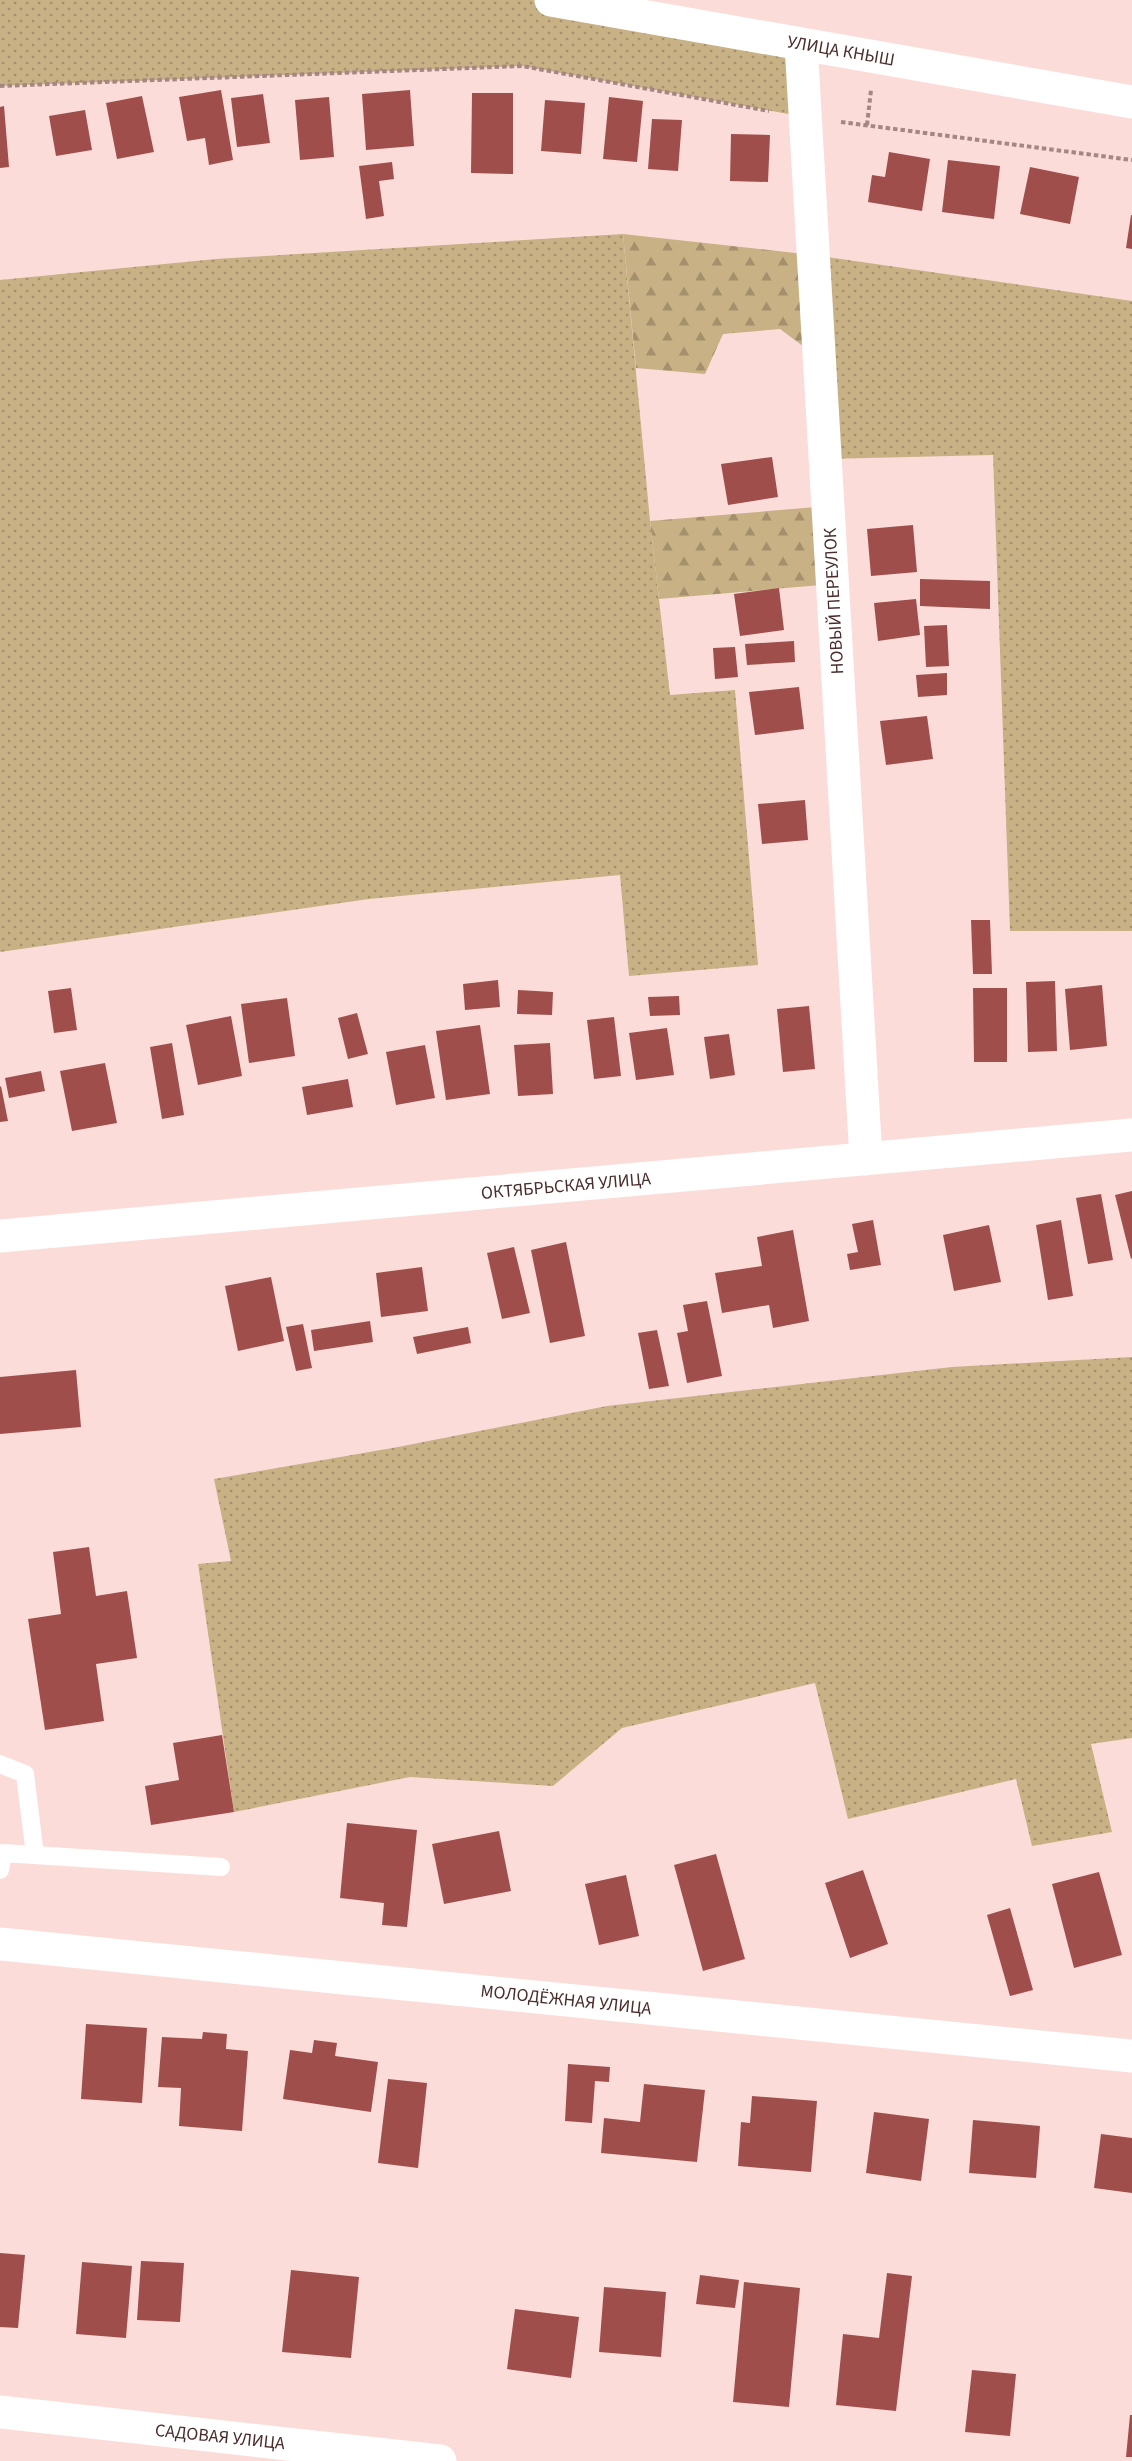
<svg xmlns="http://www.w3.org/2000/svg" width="1132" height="2461" viewBox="0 0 1132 2461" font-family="'Source Sans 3',sans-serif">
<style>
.green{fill:url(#green-dots)}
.forest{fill:url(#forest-firs)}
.building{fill:#a04e4b}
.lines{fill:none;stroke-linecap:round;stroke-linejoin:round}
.path{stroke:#a58683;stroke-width:4;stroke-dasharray:4.5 3;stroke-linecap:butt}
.lane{stroke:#fff;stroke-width:18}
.street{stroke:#fff;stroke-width:33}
.secondary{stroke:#fff;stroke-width:33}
.labels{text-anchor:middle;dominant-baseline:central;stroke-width:6;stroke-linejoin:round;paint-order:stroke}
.street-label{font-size:18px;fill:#4a2c2a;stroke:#fff}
</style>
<defs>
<pattern id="green-dots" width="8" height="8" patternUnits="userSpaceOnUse" patternTransform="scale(1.5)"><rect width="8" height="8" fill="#c8b184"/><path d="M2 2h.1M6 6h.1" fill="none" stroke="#a4906c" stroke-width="1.8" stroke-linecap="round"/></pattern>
<pattern id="forest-firs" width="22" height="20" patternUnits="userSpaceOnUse" patternTransform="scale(1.5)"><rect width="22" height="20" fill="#c8b184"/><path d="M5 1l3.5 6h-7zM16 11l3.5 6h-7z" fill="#a4906c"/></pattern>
</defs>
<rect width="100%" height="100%" fill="#fcdcd9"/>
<path class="green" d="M0,0H551L801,44L805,117L522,66L0,86Z
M623,234L650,521L670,695L735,690L758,965L629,976L620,875L369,899L0,952V280L216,259Z
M813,255L1132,301V931H1010L993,455L825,459Z
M1132,1357V1738L1091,1744L1112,1832L1032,1846L1016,1779L848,1819L815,1683L622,1728L553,1786L410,1777L234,1812L198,1564L231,1561L214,1479L398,1447L607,1406L952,1367Z"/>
<path class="forest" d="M623,234L813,255L819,358L780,329L723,334L705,374L636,368Z
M828,506L833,584L659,599L650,521Z"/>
<path class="building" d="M221,90L233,160L209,165L205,138L187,141L179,97Z
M410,90L414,146L366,150L362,94Z
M472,93H513V174L471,173Z
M263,94L270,143L237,147L231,98Z
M142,96L154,152L117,159L106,103Z
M329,97L334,157L300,160L295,100Z
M609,97L643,101L637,162L603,159Z
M545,100L585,103L581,154L541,151Z
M4,106L9,167L0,168V107Z
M85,110L92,150L56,156L49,116Z
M652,119L682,120L678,171L648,169Z
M731,134L770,135L768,182L730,181Z
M889,152L930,159L922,211L868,202L872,175L885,177Z
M948,160L1000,166L994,219L942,212Z
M392,162L394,179L379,181L384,216L366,219L359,166Z
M1030,167L1079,177L1070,224L1020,214Z
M1131,215H1132V249L1126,248Z
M772,457L778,497L728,505L721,464Z
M913,525L917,572L871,576L867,529Z
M920,579L990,581V609L920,606Z
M779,588L784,630L740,636L734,594Z
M916,599L920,635L878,641L874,603Z
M947,625L949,666L926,667L924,626Z
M794,641L795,662L747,665L745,644Z
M735,647L738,677L715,679L713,648Z
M947,673V695L918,697L916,675Z
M799,687L804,729L755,735L749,692Z
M927,716L933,759L886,765L880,721Z
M805,800L808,840L762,844L758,804Z
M971,920H990L992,974H973Z
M498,980L500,1007L465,1010L463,984Z
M1055,981L1057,1051L1028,1052L1026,982Z
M1102,985L1107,1046L1070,1050L1065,989Z
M71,988L77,1030L54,1033L48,991Z
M973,988H1007V1062H974Z
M518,990L553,992L552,1015L517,1014Z
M679,996L680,1015L650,1016L648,997Z
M287,998L295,1056L249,1063L241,1004Z
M809,1006L815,1069L783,1072L777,1009Z
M357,1013L368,1054L348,1059L338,1018Z
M231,1016L242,1076L198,1085L186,1025Z
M614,1017L621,1076L594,1079L587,1020Z
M480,1025L490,1094L446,1100L436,1031Z
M667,1028L674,1075L636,1080L629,1033Z
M729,1034L735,1075L710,1079L704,1037Z
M172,1043L184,1115L162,1119L150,1047Z
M550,1043L553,1094L518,1096L514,1045Z
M425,1045L435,1098L396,1105L386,1052Z
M105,1063L117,1123L72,1131L60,1071Z
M41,1071L45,1091L9,1098L5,1078Z
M348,1079L353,1107L307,1115L302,1087Z
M1,1086L8,1121L0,1122V1087Z
M1132,1191V1258L1131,1259L1115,1195Z
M1101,1194L1113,1260L1088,1264L1076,1198Z
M873,1220L881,1265L850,1270L847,1254L858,1252L852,1224Z
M1061,1220L1073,1296L1048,1300L1036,1225Z
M989,1225L1001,1282L954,1291L943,1235Z
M793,1230L809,1321L773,1328L769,1305L722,1313L715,1273L762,1266L757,1237Z
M566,1242L585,1336L550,1343L531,1250Z
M514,1247L530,1313L502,1319L487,1253Z
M422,1267L428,1311L381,1317L376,1273Z
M271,1277L284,1341L238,1351L225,1286Z
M707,1301L722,1376L687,1383L677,1333L688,1331L683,1305Z
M370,1321L373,1342L314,1351L311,1330Z
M303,1324L312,1368L296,1371L286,1327Z
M468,1327L471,1343L417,1354L413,1337Z
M657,1330L669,1386L649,1389L638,1333Z
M76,1370L81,1427L0,1434V1377Z
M89,1547L96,1596L127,1591L137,1658L96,1664L104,1721L45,1730L28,1619L61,1614L53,1552Z
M222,1735L234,1812L151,1825L145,1786L179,1780L173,1743Z
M347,1823L417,1830L407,1927L382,1925L384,1903L340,1898Z
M499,1831L511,1891L444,1904L432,1844Z
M716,1854L745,1959L703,1971L674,1865Z
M863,1870L888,1944L850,1958L825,1883Z
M1099,1872L1122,1955L1074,1968L1052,1884Z
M626,1875L639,1936L599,1945L585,1884Z
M1010,1908L1033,1990L1010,1996L987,1915Z
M86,2024L147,2028L142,2103L81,2099Z
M203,2032L227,2034L226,2049L248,2051L242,2131L179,2126L181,2088L158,2087L162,2037L202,2039Z
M314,2040L337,2043L335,2056L378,2062L371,2112L283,2099L290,2050L312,2053Z
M568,2064L610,2067L609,2082L595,2081L592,2123L565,2121Z
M388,2079L427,2083L418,2168L378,2163Z
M644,2084L705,2090L697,2162L601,2153L604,2118L640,2122Z
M752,2096L817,2101L811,2172L738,2166L741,2122L750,2123Z
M874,2112L929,2119L921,2181L866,2173Z
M973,2120L1040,2126L1036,2178L969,2173Z
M1101,2134L1132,2138V2193L1094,2188Z
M0,2253L25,2255L18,2328L0,2327Z
M141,2261L184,2263L180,2322L137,2320Z
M82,2262L132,2266L126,2338L76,2334Z
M291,2270L359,2277L351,2358L282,2352Z
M887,2273L912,2276L896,2411L836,2405L843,2334L879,2338Z
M700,2275L739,2280L735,2308L696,2304Z
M744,2282L800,2288L789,2407L733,2402Z
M604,2287L666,2292L661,2357L599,2352Z
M515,2309L579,2317L571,2378L507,2369Z
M972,2370L1016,2374L1010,2436L965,2432Z
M1130,2415H1132V2457H1126Z"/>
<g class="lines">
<path class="path" d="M0,86L522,66L769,111
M841,122L1132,160
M867,125L871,90"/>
<path class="lane" d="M0,1764L25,1774L35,1855
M0,1870L3,1853L221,1867"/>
<path class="street" d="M801,44L866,1159
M0,1236L1132,1135
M0,1944L1132,2056
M0,2412L440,2461"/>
<path class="secondary" d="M551,0L1132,102"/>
</g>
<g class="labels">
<g class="street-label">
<text transform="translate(841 51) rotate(10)">УЛИЦА КНЫШ</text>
<text transform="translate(834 601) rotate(-93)">НОВЫЙ ПЕРЕУЛОК</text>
<text transform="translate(566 1186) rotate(-5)">ОКТЯБРЬСКАЯ УЛИЦА</text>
<text transform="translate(566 2000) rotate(6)">МОЛОДЁЖНАЯ УЛИЦА</text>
<text transform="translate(220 2437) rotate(6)">САДОВАЯ УЛИЦА</text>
</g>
</g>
</svg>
